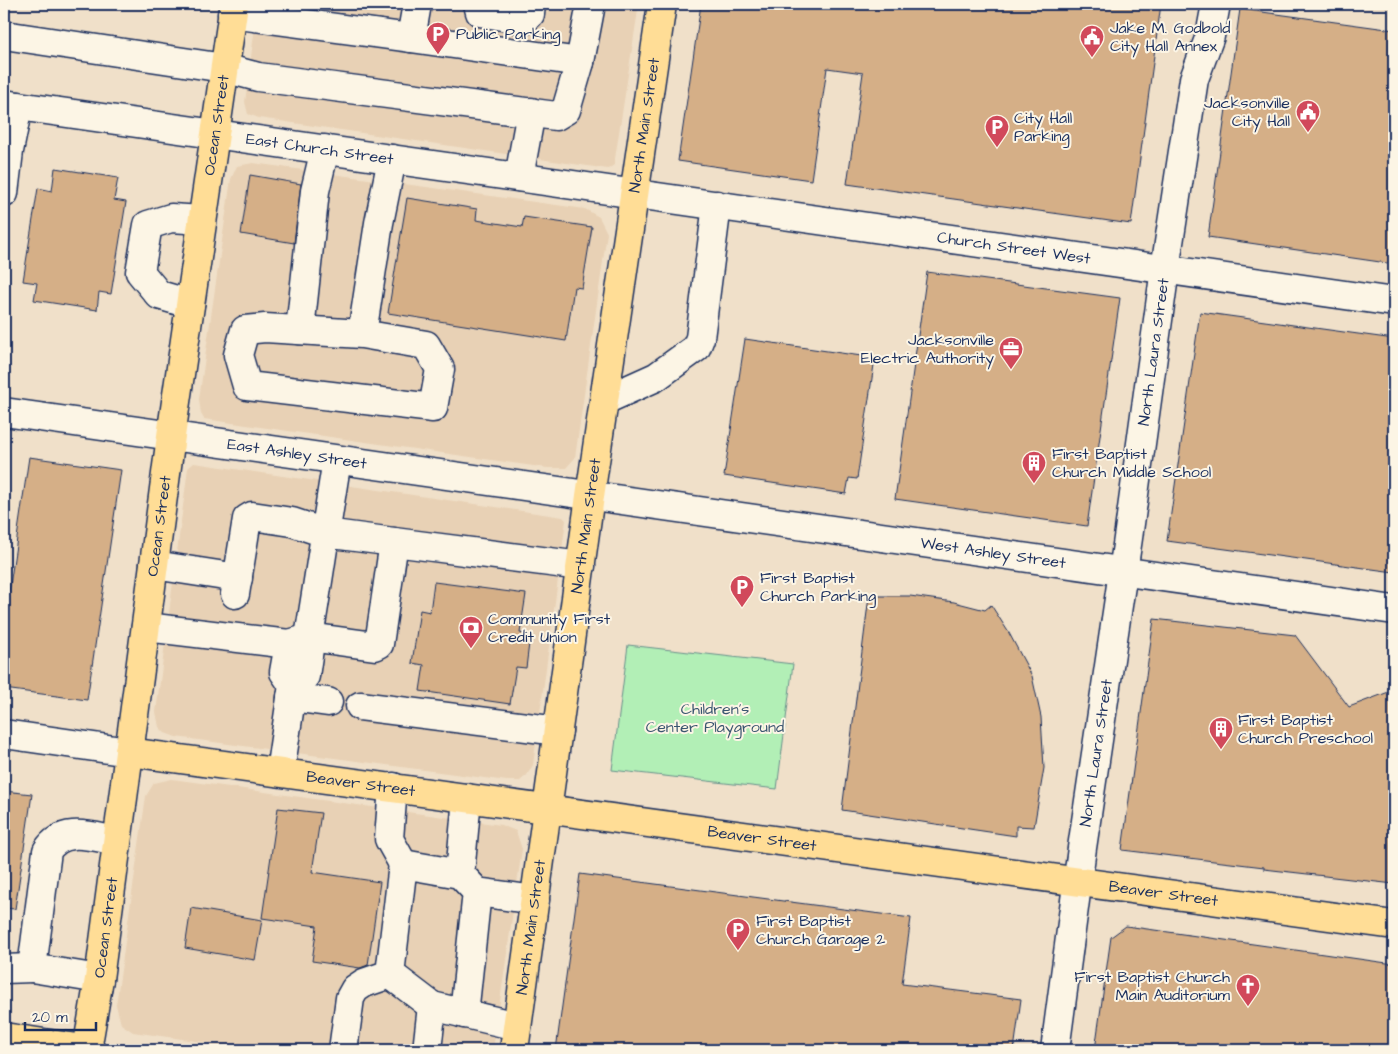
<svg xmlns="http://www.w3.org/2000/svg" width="1398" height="1054" viewBox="0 0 1398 1054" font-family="'Architects Daughter',sans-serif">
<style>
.built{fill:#e8d1b5}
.green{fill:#b2efb6;stroke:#668f8a}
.building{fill:#d5af87;stroke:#1b2f5e}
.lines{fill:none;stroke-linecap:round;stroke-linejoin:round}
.minor-casing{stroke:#1b2f5e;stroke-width:31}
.major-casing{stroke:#1b2f5e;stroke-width:31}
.minor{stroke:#fcf5e5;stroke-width:28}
.major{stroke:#ffdd96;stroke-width:28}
.labels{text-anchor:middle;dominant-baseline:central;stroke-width:4;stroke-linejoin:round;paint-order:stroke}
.poi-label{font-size:16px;fill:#1b2f5e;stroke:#fcf5e5;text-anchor:start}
.street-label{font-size:16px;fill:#1b2f5e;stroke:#fcf5e5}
.park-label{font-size:16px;fill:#395570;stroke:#fcf5e5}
</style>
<rect width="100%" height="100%" fill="#f0e0c9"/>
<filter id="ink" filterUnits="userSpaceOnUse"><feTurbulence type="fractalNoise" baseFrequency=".02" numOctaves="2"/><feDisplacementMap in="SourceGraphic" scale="10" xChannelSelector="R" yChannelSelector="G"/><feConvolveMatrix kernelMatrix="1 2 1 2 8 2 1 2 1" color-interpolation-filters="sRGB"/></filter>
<g filter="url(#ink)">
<path class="built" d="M258,4H639L614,165L608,169L259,118L248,114L245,102Z
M253,163L585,209L599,217L607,233L575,458L566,468H547L204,419L201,414L199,399L231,179L237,166Z
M194,463L563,517L566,520L533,765L527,775L520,781H507L176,737L165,733L159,727L156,712L188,468Z
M172,779L501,825L516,831L522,849L493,1050H259L133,1032L121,1024L116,1005L146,796L154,783Z"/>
<path class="green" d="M628,645L793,664L777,789L612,770Z"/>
<path class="building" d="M701,4H1161L1131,224L847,184L863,73L827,68L811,180L678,161Z
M1240,9L1394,30V264L1208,237Z
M55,168L118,178L114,200L126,202L111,294L99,292L97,310L34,300L37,283L23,281L38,188L52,191Z
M250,175L301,184L294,243L241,234Z
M407,198L477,209L476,220L522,227L524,217L592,227L582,288L574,287L566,341L388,313Z
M927,272L1120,298L1087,526L895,499Z
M1200,312L1394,339V572L1167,541Z
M745,339L875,358L857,479L849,478L846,494L724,476Z
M29,457L121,470L87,700L4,689V626Z
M434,582L526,594L520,633L530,635L526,668L516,667L510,704L420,691L424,665L412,663L420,610L430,612Z
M869,596H910L954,602L985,610L991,605L1009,633L1032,676L1041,717L1044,768L1034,827L1016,826V836L842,810Z
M1154,619L1295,635L1349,707L1394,690V884L1264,869V867L1122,850Z
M4,791L32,794L15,909L4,908Z
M278,808L321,813L312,872L380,882L368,965L360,968L312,961L317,926L262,918Z
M580,874L911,918L902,984L1021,999L1014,1050H556Z
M191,908L262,920L255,960L185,948Z
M1126,926L1394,964V1050H1095L1111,937Z"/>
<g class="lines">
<defs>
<g id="minor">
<path d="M478,4L480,12L524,20L530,14L531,4"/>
<path d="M4,35L224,68L258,77L556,116L566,110L580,62L411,38L232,14"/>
<path d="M411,38L417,4"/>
<path d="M580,62L591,4"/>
<path id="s1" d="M4,104L1394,302"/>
<path d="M519,177L531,112"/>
<path d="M4,193L9,151L18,106"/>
<path d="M190,304L159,295L140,272L148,225L171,218L202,220"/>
<path d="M300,330L315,191L325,149"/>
<path d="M362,334L265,328L245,330L238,355L247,386L433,408L440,369L426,345L362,334L379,223L392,159"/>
<path d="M605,400L656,377L696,348L700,338L717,205"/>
<path id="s2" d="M4,412L1394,610"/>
<path d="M394,542L581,566"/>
<path d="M154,565L238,578"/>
<path d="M235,594L247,519L252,516L292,522L325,533L394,542L379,644L375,646L309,637C319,578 327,519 337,460"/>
<path d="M146,627L289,644"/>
<path d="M301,641L309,649L305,676L293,685L284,672L289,644L306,639"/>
<path d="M291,697L328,702"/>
<path d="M360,706L558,731"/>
<path d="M4,734L129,752"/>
<path d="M280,772L293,685"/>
<path d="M393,787L389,839L403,864"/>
<path d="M460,874L467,798"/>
<path d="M4,969L32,968"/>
<path d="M390,974L432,1006"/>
<path d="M99,979L32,968L47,851C63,825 93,837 117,841"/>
<path d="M464,1014L477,892"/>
<path d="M343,1050L350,998L355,989L364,983L390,974L403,864L460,874L477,892L535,900"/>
<path d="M427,1050L432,1006L517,1026"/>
<path id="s3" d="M1055,1050L1082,848L1128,538L1165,269L1194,79L1210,36L1216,4"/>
</g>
<g id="major">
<path id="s4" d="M129,752L1394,925"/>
<path d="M4,1037L91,1050"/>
<path id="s5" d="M87,1050L99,979L171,436L234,4"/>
<path id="s6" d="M514,1050L590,496L662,4"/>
</g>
</defs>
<use href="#minor" class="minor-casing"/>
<use href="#major" class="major-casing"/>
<use href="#minor" class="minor"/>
<use href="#major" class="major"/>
</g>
</g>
<defs>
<symbol id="parking-pin" viewBox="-11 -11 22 30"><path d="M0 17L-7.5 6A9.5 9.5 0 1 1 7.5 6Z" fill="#d1495b" stroke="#fcf5e5"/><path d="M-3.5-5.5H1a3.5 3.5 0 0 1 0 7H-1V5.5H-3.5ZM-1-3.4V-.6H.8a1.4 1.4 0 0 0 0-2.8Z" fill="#fff"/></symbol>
<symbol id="civic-pin" viewBox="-11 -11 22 30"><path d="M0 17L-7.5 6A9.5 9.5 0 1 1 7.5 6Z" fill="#d1495b" stroke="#fcf5e5"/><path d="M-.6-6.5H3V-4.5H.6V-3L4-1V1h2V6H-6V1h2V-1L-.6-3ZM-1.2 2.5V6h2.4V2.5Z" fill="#fff"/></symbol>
<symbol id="office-pin" viewBox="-11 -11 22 30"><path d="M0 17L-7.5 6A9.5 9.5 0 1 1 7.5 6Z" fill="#d1495b" stroke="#fcf5e5"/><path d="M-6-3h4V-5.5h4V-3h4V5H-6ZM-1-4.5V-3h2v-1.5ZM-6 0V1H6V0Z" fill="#fff"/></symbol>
<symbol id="building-pin" viewBox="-11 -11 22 30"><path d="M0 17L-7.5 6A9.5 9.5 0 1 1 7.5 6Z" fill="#d1495b" stroke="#fcf5e5"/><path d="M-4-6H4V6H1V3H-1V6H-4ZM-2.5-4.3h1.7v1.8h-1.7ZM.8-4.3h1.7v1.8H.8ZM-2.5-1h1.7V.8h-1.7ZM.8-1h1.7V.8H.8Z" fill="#fff"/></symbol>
<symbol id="bank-pin" viewBox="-11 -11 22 30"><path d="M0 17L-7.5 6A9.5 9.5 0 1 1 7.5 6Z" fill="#d1495b" stroke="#fcf5e5"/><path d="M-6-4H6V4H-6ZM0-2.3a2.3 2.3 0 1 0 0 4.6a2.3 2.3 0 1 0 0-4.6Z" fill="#fff"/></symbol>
<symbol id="church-pin" viewBox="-11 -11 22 30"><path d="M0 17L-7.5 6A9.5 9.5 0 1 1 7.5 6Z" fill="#d1495b" stroke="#fcf5e5"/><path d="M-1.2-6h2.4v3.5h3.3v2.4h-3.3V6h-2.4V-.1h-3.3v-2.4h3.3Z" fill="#fff"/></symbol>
</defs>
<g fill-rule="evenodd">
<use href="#parking-pin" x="424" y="20" width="28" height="38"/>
<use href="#civic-pin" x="1078" y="23" width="28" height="38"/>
<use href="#civic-pin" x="1294" y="98" width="28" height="38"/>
<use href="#parking-pin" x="983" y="113" width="28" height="38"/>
<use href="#office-pin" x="997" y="335" width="28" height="38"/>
<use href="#building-pin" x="1020" y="449" width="28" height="38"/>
<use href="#parking-pin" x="728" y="573" width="28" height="38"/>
<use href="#bank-pin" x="457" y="614" width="28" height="38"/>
<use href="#building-pin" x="1207" y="715" width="28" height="38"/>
<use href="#parking-pin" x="724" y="916" width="28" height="38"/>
<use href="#church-pin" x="1234" y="972" width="28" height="38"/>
</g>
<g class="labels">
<g class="poi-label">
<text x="1110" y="28">Jake M. Godbold<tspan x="1110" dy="18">City Hall Annex</tspan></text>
<text x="456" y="34">Public Parking</text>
<text x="1290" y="103" text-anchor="end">Jacksonville<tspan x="1290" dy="18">City Hall</tspan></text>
<text x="1014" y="118">City Hall<tspan x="1014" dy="18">Parking</tspan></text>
<text x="994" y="340" text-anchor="end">Jacksonville<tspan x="994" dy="18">Electric Authority</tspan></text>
<text x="1052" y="454">First Baptist<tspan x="1052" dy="18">Church Middle School</tspan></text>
<text x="760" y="578">First Baptist<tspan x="760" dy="18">Church Parking</tspan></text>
<text x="488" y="619">Community First<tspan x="488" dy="18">Credit Union</tspan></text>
<text x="1238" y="720">First Baptist<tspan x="1238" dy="18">Church Preschool</tspan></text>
<text x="756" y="921">First Baptist<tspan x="756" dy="18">Church Garage 2</tspan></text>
<text x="1230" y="977" text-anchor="end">First Baptist Church<tspan x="1230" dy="18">Main Auditorium</tspan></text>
</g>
<g class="street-label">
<text stroke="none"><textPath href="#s5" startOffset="934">Ocean Street</textPath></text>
<text stroke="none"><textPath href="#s6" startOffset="934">North Main Street</textPath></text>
<text stroke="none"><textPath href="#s1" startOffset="319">East Church Street</textPath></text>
<text stroke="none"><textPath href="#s1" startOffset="1020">Church Street West</textPath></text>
<text stroke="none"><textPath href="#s3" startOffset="705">North Laura Street</textPath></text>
<text stroke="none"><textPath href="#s2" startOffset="296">East Ashley Street</textPath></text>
<text stroke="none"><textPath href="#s5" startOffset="529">Ocean Street</textPath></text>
<text stroke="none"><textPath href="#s6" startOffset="529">North Main Street</textPath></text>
<text stroke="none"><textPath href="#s2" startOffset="999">West Ashley Street</textPath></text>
<text stroke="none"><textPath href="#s3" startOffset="300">North Laura Street</textPath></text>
<text stroke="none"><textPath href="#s4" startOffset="234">Beaver Street</textPath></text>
<text stroke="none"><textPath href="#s4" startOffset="639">Beaver Street</textPath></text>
<text stroke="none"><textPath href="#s4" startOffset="1044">Beaver Street</textPath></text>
<text stroke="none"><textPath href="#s5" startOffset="124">Ocean Street</textPath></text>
<text stroke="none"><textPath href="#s6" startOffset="124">North Main Street</textPath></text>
</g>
<g class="park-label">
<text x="715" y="709">Children's<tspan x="715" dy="18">Center Playground</tspan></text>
</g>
</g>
<rect width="1398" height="1054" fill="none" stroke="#fcf5e5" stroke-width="20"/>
<rect x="10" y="10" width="1378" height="1034" fill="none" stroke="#1b2f5e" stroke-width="2" filter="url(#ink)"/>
<path d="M25 1022v8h71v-8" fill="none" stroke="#1b2f5e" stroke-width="2.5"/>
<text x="32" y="1022" font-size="15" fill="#1b2f5e" stroke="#fcf5e5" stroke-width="4" paint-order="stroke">20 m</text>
</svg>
